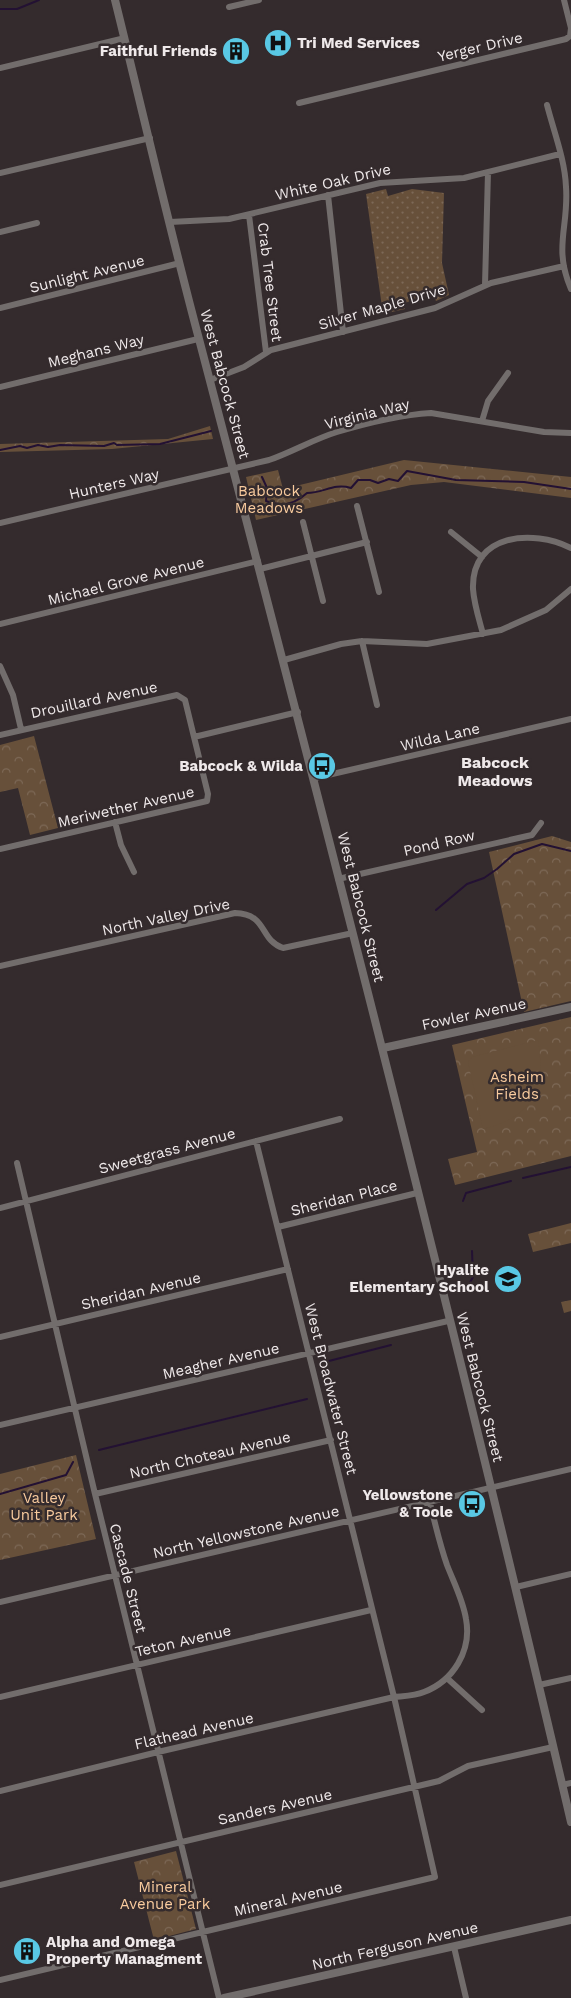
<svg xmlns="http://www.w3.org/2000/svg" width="571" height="1998" viewBox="0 0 571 1998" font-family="'Work Sans',sans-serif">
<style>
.grass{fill:url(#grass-dots)}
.forest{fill:url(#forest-crowns)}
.pitch{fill:#67503a}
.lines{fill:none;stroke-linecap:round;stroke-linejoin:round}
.stream{stroke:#231133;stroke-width:2}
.minor{stroke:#726d6c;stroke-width:6}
.tertiary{stroke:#726d6c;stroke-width:8}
.labels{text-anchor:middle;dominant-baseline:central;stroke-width:5;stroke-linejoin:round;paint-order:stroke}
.poi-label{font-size:15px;font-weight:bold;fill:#efe9ea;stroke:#342b2d;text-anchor:end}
.street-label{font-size:15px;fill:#efe9ea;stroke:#342b2d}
.park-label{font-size:15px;fill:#f9cb9e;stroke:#342b2d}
.neighbourhood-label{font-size:16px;font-weight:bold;fill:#efe9ea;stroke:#342b2d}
</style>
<defs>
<pattern id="grass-dots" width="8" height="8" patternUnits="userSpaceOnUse" patternTransform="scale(1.25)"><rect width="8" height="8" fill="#67503a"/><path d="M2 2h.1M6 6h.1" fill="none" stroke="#7d6957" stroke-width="1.8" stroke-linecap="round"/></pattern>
<pattern id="forest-crowns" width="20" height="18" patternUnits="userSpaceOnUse" patternTransform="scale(1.25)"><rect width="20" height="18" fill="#67503a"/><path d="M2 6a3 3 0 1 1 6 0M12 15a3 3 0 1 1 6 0" fill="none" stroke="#7d6957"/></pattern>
</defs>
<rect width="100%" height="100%" fill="#342b2d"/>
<path class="grass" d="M386,189L388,196L412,189L444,193L442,263L449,295L436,301L433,295L404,303L405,309L383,314L366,194Z"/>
<path class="forest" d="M210,426L213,439L112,449L0,452V444L168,439Z
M404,460L571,477V498L444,482L411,485L256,520L246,477L278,470L283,489Z
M34,736L58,828L30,835L18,788L0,792V745Z
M552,836L571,842V1001L524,1012L489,852Z
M571,1017V1156L455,1185L448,1159L477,1152L452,1045Z
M571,1223V1243L533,1252L528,1234Z
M571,1300V1311L564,1313L561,1302Z
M76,1455L96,1539L0,1560V1474Z
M176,1851L196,1929L154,1940L134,1862Z"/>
<path class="pitch" d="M538,1040C546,1088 533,1117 483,1129L468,1062L472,1057Z"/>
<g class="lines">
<path class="stream" d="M0,9H17L39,0
M0,450L20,446L27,448L38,445L48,447L60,445L104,446L114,443L117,445L160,444L211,431
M262,477L267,488L266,501C282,508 295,504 307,493C324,493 333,483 351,488L358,480H370L378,483L389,479L398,481L407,471L456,480L524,482L571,489
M436,910L467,884L484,878L497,869L514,854L542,844L571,851
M523,1178L571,1167
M463,1201L466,1193L511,1181
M467,1288L473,1277L472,1251
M325,1381V1362L391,1345
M99,1450L307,1399
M0,1494L66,1475L73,1462"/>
<path class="minor" d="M229,7L259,0
M0,68L125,38
M299,103L566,39L570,36L571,28L564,0
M547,105C554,132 565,160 566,187C569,227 553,247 571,289
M0,173L150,138
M328,195L343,332
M249,215L266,352
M170,222L229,219L380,183L464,178L560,154
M0,232L37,223
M485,285L488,172
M0,308L180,263
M210,380L244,367L271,350L435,308L491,283L564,266
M0,387L198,339
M482,421L488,401L508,373
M357,506L379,592
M303,522L323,601
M0,523L269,460C292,452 314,439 337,432C367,423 400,415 431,413L544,432L571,433
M451,532L482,557
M260,569L367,542
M0,624L258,561
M483,634C479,619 474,604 473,589C471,533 533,529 571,548
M362,641L377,705
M284,660L341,644L362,641L427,644L501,630L546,610L571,589
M0,666L13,695L21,729
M0,735L177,695L185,700L194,737
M315,778L571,719
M115,822L121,845L134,872
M0,849L207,801L208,794L194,737L298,712
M338,879L523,837L532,835L541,823
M0,966L235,913C268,914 259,940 283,948L353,933
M17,1163L95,1494L219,1998
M0,1208L340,1119
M278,1227L417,1193
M0,1337L288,1269
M0,1425L448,1321
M95,1494L331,1440
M516,1587L571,1574
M0,1602L571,1469
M448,1679L482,1710
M539,1685L571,1678
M0,1697L371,1610
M562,1785L571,1783
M0,1791L158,1752L394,1697C403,1696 415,1696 424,1692C453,1681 472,1651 466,1619C463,1600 454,1583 447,1565C440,1545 435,1524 430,1503
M0,1885L439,1781L468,1766L553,1747
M454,1947L466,1998
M0,1980L435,1877L394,1697L256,1141"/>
<path class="tertiary" d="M115,0C143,113 169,227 199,339C328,832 455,1326 571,1822
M383,1048L571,1007
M224,1998L571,1920"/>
</g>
<defs>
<symbol id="hospital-disc" viewBox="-11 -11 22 22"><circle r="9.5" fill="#59c8e4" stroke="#342b2d"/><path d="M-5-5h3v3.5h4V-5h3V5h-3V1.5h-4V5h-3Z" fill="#111"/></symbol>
<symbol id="building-disc" viewBox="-11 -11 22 22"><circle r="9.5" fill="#59c8e4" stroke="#342b2d"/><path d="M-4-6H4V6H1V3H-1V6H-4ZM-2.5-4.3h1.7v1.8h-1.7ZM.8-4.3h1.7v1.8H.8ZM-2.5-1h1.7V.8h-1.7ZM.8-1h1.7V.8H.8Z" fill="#111"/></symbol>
<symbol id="bus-disc" viewBox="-11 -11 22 22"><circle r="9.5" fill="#59c8e4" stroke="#342b2d"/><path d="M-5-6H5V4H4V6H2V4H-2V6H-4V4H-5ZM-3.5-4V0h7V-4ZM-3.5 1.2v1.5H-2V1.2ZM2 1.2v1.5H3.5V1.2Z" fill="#111"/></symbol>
<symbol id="school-disc" viewBox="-11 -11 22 22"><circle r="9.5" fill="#59c8e4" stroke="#342b2d"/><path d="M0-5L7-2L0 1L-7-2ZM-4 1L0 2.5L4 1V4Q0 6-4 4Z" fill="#111"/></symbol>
</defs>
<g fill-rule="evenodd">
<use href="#hospital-disc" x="262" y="27" width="32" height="32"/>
<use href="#building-disc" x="220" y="35" width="32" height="32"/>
<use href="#bus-disc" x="306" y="750" width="32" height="32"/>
<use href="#school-disc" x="492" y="1263" width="32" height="32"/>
<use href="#bus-disc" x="456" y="1488" width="32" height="32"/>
<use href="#building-disc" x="11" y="1935" width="32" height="32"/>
</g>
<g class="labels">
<g class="poi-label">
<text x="297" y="43" text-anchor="start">Tri Med Services</text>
<text x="217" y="51">Faithful Friends</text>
<text x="303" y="766">Babcock &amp; Wilda</text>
<text x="489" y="1270">Hyalite<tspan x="489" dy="17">Elementary School</tspan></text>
<text x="453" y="1495">Yellowstone<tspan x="453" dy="17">&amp; Toole</tspan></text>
<text x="46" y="1942" text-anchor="start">Alpha and Omega<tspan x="46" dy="17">Property Managment</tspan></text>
</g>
<g class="street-label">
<text transform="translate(480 47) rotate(-13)">Yerger Drive</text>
<text transform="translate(333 182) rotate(-13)">White Oak Drive</text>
<text transform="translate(87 274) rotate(-14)">Sunlight Avenue</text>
<text transform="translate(270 282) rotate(83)">Crab Tree Street</text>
<text transform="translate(382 307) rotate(-16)">Silver Maple Drive</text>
<text transform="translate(96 351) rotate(-14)">Meghans Way</text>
<text transform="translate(225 384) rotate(75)">West Babcock Street</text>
<text transform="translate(367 414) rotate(-14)">Virginia Way</text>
<text transform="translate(114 484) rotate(-13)">Hunters Way</text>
<text transform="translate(126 581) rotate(-14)">Michael Grove Avenue</text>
<text transform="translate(94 700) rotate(-12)">Drouillard Avenue</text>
<text transform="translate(440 737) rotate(-13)">Wilda Lane</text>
<text transform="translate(126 807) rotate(-13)">Meriwether Avenue</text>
<text transform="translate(439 843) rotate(-13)">Pond Row</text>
<text transform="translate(361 907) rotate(76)">West Babcock Street</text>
<text transform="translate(166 917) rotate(-12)">North Valley Drive</text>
<text transform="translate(474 1014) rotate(-12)">Fowler Avenue</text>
<text transform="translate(167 1151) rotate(-15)">Sweetgrass Avenue</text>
<text transform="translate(344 1198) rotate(-14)">Sheridan Place</text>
<text transform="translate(141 1291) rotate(-13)">Sheridan Avenue</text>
<text transform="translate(221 1361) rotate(-13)">Meagher Avenue</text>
<text transform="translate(480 1387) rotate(76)">West Babcock Street</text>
<text transform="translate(331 1389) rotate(76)">West Broadwater Street</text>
<text transform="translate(210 1455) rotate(-13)">North Choteau Avenue</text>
<text transform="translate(246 1532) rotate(-13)">North Yellowstone Avenue</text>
<text transform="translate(128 1578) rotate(76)">Cascade Street</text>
<text transform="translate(183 1641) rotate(-13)">Teton Avenue</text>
<text transform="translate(194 1731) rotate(-13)">Flathead Avenue</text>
<text transform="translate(275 1807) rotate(-13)">Sanders Avenue</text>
<text transform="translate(288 1899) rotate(-13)">Mineral Avenue</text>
<text transform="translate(395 1946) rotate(-13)">North Ferguson Avenue</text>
</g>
<g class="park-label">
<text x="269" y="491">Babcock<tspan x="269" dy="17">Meadows</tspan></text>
<text x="517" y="1077">Asheim<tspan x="517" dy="17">Fields</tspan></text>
<text x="44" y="1498">Valley<tspan x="44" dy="17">Unit Park</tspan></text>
<text x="165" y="1887">Mineral<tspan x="165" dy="17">Avenue Park</tspan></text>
</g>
<g class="neighbourhood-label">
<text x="495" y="762">Babcock<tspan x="495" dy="18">Meadows</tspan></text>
</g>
</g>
</svg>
